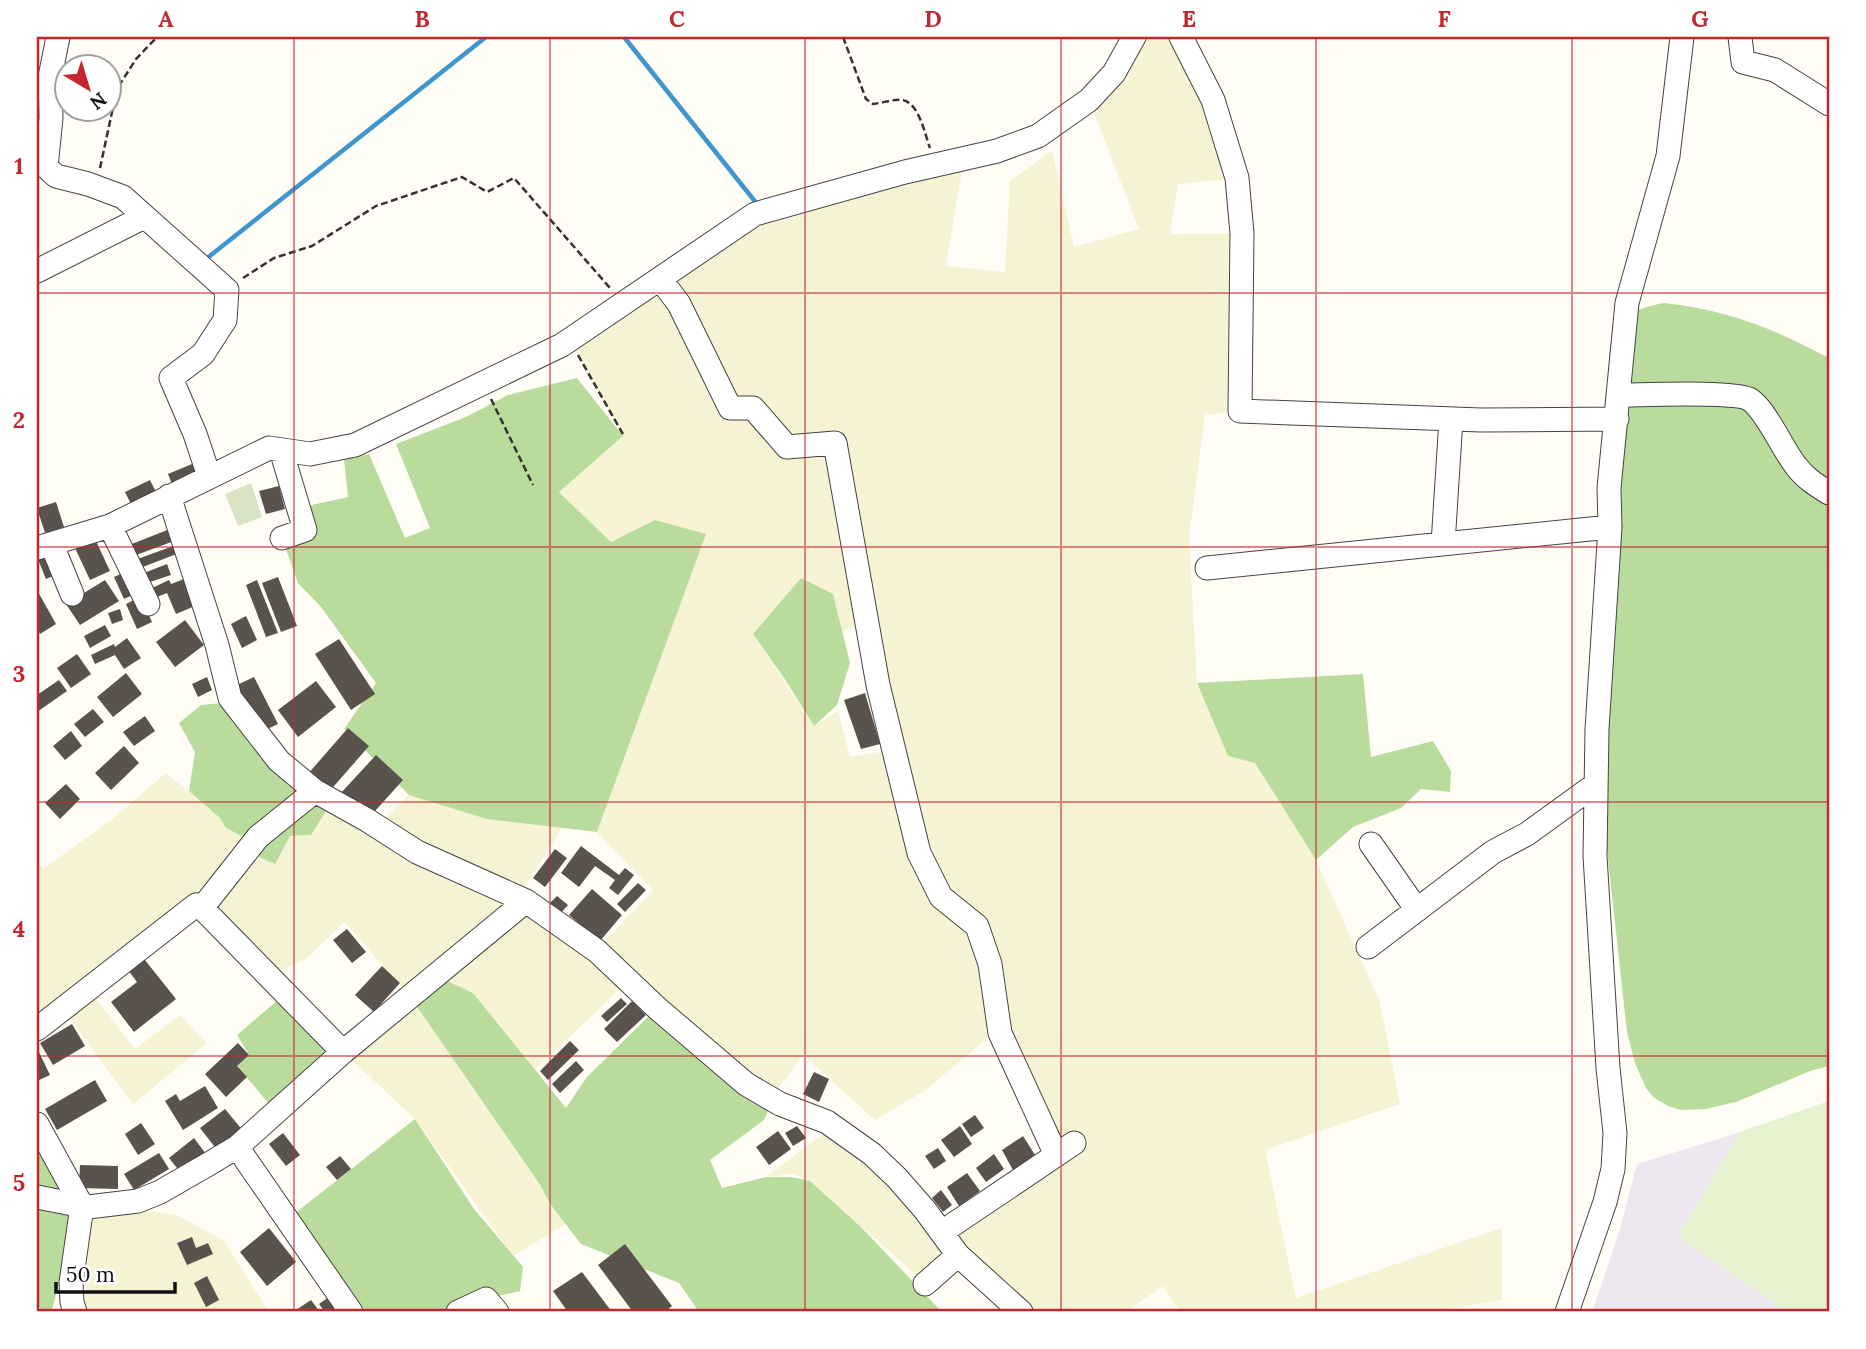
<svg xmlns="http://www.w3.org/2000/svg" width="1866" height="1349" viewBox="0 0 1866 1349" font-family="Lora,serif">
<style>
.industrial{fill:#eee6ef}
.farmland{fill:#f6f3d4;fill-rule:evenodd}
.forest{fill:#b9dc9c}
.cemetery{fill:#d9e3c4}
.pitch{fill:#e6f2cf}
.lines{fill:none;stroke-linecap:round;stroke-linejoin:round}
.stream{stroke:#3f96cf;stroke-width:4.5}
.building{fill:#5a524d}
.minor-casing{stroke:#444;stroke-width:25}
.path{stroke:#333;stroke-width:2.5;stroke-dasharray:7 3.5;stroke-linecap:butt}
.minor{stroke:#fff;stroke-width:23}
.grid{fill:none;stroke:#c4262e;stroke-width:2;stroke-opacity:0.55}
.neatline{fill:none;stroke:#c4262e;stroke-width:2.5}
.grid-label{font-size:23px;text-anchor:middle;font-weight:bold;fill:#c4262e}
</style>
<rect width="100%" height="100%" fill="#fffdf5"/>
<path class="industrial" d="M1829,1105V1312H1592L1619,1233L1637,1164Z"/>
<path class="farmland" d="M1130,37H1181L1237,178L1178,184L1170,234L1242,233L1240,411L1205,415L1189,537L1197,683L1228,755L1255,763L1316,860L1380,1002L1400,1104L1265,1150L1296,1298L1502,1228V1300L1431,1312H1181L1163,1286L1125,1312H1025L958,1255L924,1282L810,1181L793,1174L766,1177L827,1131L872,1154L942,1232L1056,1155L999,1028L926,1090L875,1120L803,1055L771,1098L650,1002L604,942L653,890L597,832L705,535L655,520L611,543L559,491L623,436L574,346L755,214L964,158L946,266L1005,272L1010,181L1052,151L1074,247L1139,229L1089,100ZM833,594L842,632L860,623L885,751L850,757L838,711L814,726L753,634Z
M166,773L254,842L252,854L275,863L290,836L311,835L326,811L411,850L376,826L409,795L562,828L524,888L526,901L624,985L535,1070L473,993L411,998L566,1224L513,1256L415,1119L343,1052L411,997L344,922L306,959L267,976L202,908L37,1028V862L43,869L110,821Z
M92,993L135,1049L180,1015L207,1043L133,1104L67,1015Z
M148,1210L179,1216L224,1241L269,1312H85L89,1214Z"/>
<path class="forest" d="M1664,303C1728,310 1772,328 1829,358V1066L1810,1071L1736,1102L1706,1109L1681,1110L1668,1106L1653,1097L1646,1088L1635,1063L1627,1032L1607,850V526L1610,345C1619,314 1634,309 1664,303Z
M577,378L623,436L559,492L611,542L655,520L706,534L597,832L487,819L409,795L344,729L376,683L321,607L298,583L282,538L305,530L298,508L348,497L344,460L369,454L405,538L430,528L396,444L466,417L508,395Z
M801,578L833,594L850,663L837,705L814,726L786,681L753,634Z
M1363,674L1371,757L1433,741L1451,771L1450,792L1421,789L1401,808L1353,827L1316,860L1255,763L1228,756L1197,683Z
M233,702L315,791L326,811L311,835L290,836L275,864L252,854L254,842L226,828L220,818L189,791L195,752L179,723L201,705Z
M436,976L473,993L566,1108L587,1077L657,1008L769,1109L764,1120L710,1160L722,1188L766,1177H791L810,1181L860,1226L942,1312H699L679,1283L581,1244L551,1205L540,1185L411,998Z
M285,994L339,1048L276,1112L237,1066L249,1055L237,1035Z
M415,1119L474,1209L523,1267L520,1291L486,1299L468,1312H357L294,1214Z
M37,1124L82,1206L51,1312H44L37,1305Z"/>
<path class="cemetery" d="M251,483L262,517L238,526L225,494Z"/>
<path class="pitch" d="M1829,1101V1312H1787L1678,1236L1740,1132Z"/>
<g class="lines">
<path class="stream" d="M624,37L757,204
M206,259L486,37"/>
</g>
<path class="building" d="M192,464L196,474L172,484L168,474Z
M150,480L156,492L131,504L125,492Z
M279,486L285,509L266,514L259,491Z
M56,502L64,527L45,533L37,508Z
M170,529L174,541L128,558L124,547Z
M95,539L110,571L90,580L75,548Z
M176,545L179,553L135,570L132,561Z
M48,550L58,574L46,579L37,557Z
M167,564L171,575L147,583L144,573Z
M127,571L137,593L124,599L114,577Z
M278,577L297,626L281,632L262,583Z
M184,579L195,606L176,614L167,593L152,599L148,590L169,580L171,584Z
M105,580L119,601L80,625L66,604Z
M257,580L278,633L266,637L246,585Z
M37,590L56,624L40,634L37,628Z
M140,597L152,622L137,629L126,604Z
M120,609L123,620L112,624L108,613Z
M246,616L257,640L242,648L231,624Z
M185,620L204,645L175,667L156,642Z
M105,625L111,636L90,648L84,636Z
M127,638L141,658L124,669L115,655L95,664L91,655L114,644L115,647Z
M339,639L375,694L351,710L315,654Z
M77,654L91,674L71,688L57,668Z
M126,673L142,694L113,717L97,697Z
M207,677L212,690L198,697L192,684Z
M254,677L278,724L261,732L237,685Z
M59,680L67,691L37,712V695Z
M316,681L336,707L298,737L278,710Z
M865,693L880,744L861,749L844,700Z
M93,709L104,722L85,737L74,724Z
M145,716L155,731L134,746L123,732Z
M348,728L369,746L328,793L307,775Z
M71,731L82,746L65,760L53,746Z
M124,746L139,763L111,790L95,773Z
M376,755L403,780L367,820L340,794Z
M66,784L80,799L60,819L45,803Z
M581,846L619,875L625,868L634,875L618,895L609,888L615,880L595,866L579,887L561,873Z
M555,849L567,858L545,887L533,878Z
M638,883L646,890L625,912L617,904Z
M592,889L622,915L600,941L569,915Z
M557,896L568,905L560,914L549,904Z
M347,929L366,952L352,963L333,940Z
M137,950L176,999L134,1032L111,1002L137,982L122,962Z
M382,966L400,983L374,1012L355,995Z
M621,998L627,1004L607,1022L601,1016Z
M632,1001L646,1015L617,1042L604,1029Z
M72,1024L85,1046L53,1065L40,1043Z
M570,1041L579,1050L548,1080L540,1071Z
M238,1043L249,1055L237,1066L247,1077L226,1097L205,1074Z
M37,1048L50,1075L37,1081Z
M576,1061L584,1070L560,1093L552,1084Z
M814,1072L829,1079L819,1102L803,1094Z
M95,1080L107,1101L57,1130L45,1109Z
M205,1086L218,1108L183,1130L165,1101L176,1094L180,1101Z
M225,1109L244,1132L218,1151L200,1128Z
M975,1115L984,1128L971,1137L962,1124Z
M141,1123L155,1144L138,1155L125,1134Z
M797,1126L806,1138L793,1146L785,1133Z
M960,1126L972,1144L954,1157L941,1140Z
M778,1131L791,1149L769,1165L756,1147Z
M283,1133L300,1155L286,1166L269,1144Z
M1023,1136L1037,1158L1014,1172L1002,1150Z
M194,1138L206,1154L181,1173L169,1158Z
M938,1148L946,1161L934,1169L925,1156Z
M159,1153L169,1169L134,1190L124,1174Z
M994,1154L1004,1169L986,1182L976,1168Z
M340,1156L351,1169L337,1180L326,1167Z
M80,1165L118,1166V1189L79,1188Z
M967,1173L980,1191L959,1206L947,1187Z
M941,1190L952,1205L943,1212L932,1198Z
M269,1228L296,1262L267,1286L240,1252Z
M192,1237L196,1248L208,1243L213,1254L187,1265L177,1243Z
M625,1244L672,1306L665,1312H633L598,1265Z
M582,1272L612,1312H568L553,1291Z
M207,1276L219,1300L206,1307L194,1283Z
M333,1294L341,1312H325L319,1304Z
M311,1300L320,1312H293Z"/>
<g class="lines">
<defs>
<path id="minor" d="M58,37L50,77L51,118L46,167L56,176L88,184L123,197L227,290L225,320L203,354L171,378L195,434L209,476
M1181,37L1213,100L1237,178L1242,233L1240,411L1481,420L1617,419
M1740,37L1743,62L1775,70L1829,104
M37,271L144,217
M663,277L664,284L679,304L730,408H753L787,447L835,443L878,685L919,853L941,897L977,926L990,964L1000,1033L1056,1155
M1619,395C1642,395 1733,391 1749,399C1765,408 1783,450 1796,466C1805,478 1816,485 1829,493
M281,450L305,530L282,538
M169,496L217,645L230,698L279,761L315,791L367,820L417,852L526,901L597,951L657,1008L746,1084L780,1104L827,1122L872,1154L897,1178L925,1210L958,1255L1021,1312
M110,526L148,604
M1443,544L1451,419
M52,545L72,594
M37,548L110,526L269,448L310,454L355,445L562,345L755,214L905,172L997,151L1038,136L1089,100L1114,73L1134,37
M1207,568L1610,527
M1371,844L1417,910
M202,908L343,1052
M1368,947L1493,852L1527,834L1596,784
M37,1029L196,905L202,908L258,837L315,791
M37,1124L82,1206L71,1283L72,1302L75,1312
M237,1147L351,1312
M37,1197L88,1207L138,1201L160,1192L207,1165L237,1147L343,1052L526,901
M942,1232L1074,1143
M925,1284L958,1255
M458,1312L486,1299L497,1312
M1567,1312L1605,1202L1613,1169L1615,1133L1608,1068L1595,856L1597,729L1610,527L1609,488L1627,303L1668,156L1682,37"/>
</defs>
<use href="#minor" class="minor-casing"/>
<path class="path" d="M843,37L866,99L873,104C882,103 893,99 902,100C919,102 925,135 930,148
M634,38L636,37
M100,168L117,89L136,59L157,37
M243,278L274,258L312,246L376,206L462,177L487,192L514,178L610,288
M578,355L624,436
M491,399L533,485"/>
<use href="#minor" class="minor"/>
</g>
<path class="grid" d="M294,37V1312M550,37V1312M805,37V1312M1061,37V1312M1316,37V1312M1572,37V1312M37,293H1829M37,547H1829M37,802H1829M37,1056H1829"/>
<rect width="1866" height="1349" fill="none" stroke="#ffffff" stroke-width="77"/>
<g transform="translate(88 88) rotate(142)"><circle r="33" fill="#ffffff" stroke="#a0a0a0" stroke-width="2"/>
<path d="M0-5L12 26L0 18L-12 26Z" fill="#c4262e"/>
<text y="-10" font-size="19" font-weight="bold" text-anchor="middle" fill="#111111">N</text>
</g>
<path d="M56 1282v10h119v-10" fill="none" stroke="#111111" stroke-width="3.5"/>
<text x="66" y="1282" font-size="21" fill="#111111" stroke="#ffffff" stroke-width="5" paint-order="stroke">50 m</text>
<rect x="38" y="38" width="1790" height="1272" class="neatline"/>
<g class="grid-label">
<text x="166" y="27">A</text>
<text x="422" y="27">B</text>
<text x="677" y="27">C</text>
<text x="933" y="27">D</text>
<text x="1189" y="27">E</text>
<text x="1444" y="27">F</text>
<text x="1700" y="27">G</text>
<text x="19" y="174">1</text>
<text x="19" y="428">2</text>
<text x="19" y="682">3</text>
<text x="19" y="937">4</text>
<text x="19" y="1191">5</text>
</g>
</svg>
